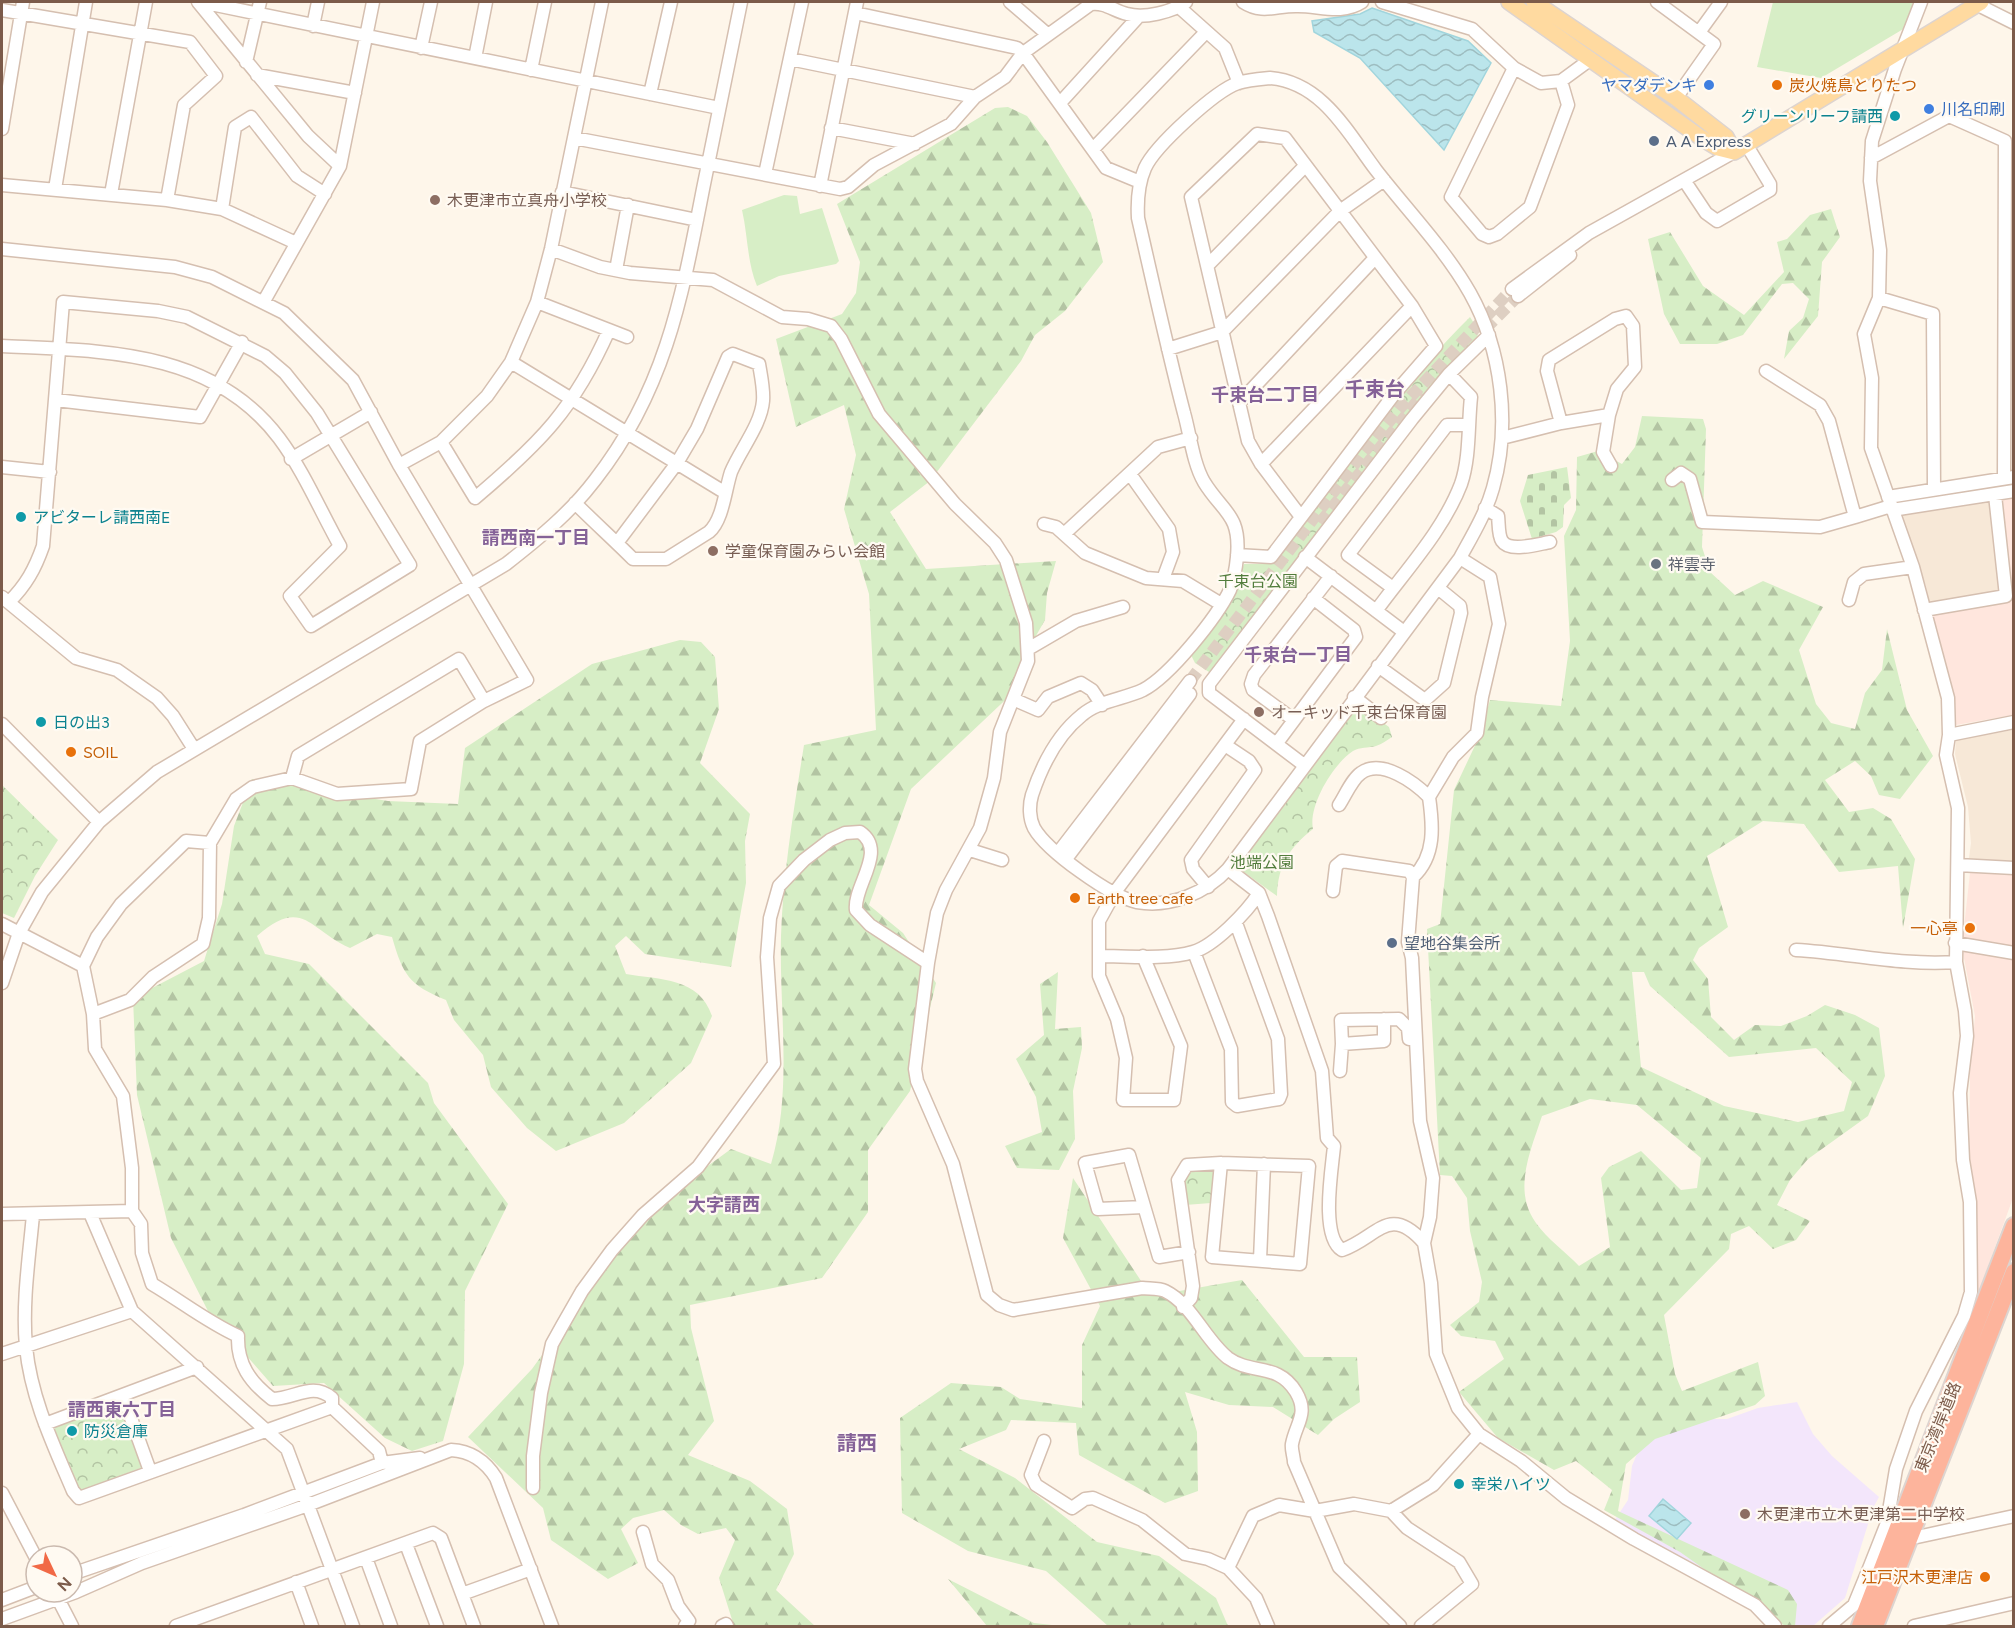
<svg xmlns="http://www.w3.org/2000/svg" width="2015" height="1628" viewBox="0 0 2015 1628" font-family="Figtree,'Noto Sans JP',sans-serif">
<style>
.residential{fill:#f7e8d7}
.commercial{fill:#ffe6dd}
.education{fill:#f3e6fb}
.green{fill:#d7eec6}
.forest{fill:url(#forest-firs);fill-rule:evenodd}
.cemetery{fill:url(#cemetery-stones)}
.park{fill:url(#park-crowns)}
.water{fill:url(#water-waves);stroke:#a1d5dd;stroke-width:1.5}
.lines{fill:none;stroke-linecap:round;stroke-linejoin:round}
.stream{stroke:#a1d5dd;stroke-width:3}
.minor-tunnel{stroke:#decfc2;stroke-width:12;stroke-dasharray:12 6;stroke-linecap:butt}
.minor-casing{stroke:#d5bfb0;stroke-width:15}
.major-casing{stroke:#ddd4d0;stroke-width:18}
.highway-casing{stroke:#ddd4d0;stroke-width:20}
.minor{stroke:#fff;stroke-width:12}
.major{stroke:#ffdaa0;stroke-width:15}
.highway{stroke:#fdb49c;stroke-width:16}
.shop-dot{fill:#3f7fe0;stroke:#fffaf2;stroke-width:2}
.food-dot{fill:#e8710a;stroke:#fffaf2;stroke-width:2}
.culture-dot{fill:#0f9aa8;stroke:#fffaf2;stroke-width:2}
.service-dot{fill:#5c6f8a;stroke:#fffaf2;stroke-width:2}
.education-dot{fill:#8d6e63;stroke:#fffaf2;stroke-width:2}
.worship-dot{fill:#6b7280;stroke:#fffaf2;stroke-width:2}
.labels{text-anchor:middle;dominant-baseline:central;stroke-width:4.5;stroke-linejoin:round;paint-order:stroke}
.shop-label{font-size:16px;fill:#366cbe;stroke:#fffaf2;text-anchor:end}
.food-label{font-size:16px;fill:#c56008;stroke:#fffaf2;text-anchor:start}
.culture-label{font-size:16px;fill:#0d838f;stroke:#fffaf2;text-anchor:start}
.service-label{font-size:16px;fill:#4e5e75;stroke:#fffaf2;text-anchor:start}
.education-label{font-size:16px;fill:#785e54;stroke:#fffaf2;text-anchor:start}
.worship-label{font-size:16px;fill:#5b616d;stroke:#fffaf2;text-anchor:start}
.park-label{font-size:16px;fill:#527d3d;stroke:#fffaf2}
.street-label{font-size:16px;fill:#7c5b4a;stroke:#fffaf2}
.neighbourhood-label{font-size:18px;font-weight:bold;fill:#856298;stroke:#fffaf2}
.quarter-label{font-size:20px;font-weight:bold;fill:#856298;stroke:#fffaf2}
</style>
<defs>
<pattern id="forest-firs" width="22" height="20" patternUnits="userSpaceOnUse" patternTransform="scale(1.5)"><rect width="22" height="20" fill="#d7eec6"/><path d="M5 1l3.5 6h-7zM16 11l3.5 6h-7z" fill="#b3c4a3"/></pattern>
<pattern id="cemetery-stones" width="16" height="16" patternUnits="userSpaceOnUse" patternTransform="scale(1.5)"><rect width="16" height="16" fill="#d7eec6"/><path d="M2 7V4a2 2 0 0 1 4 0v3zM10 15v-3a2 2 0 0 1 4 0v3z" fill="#b3c4a3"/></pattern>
<pattern id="park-crowns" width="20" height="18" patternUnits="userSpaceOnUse" patternTransform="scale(1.5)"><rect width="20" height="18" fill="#d7eec6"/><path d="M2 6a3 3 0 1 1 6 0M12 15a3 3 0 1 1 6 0" fill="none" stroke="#b3c4a3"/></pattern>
<pattern id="water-waves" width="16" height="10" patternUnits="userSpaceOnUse" patternTransform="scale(1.5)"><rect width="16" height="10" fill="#bbe5eb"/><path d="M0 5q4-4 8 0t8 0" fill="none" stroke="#9dbdc0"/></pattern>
</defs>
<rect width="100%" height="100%" fill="#fef6ea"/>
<path class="residential" d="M1989,498L1992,501L2004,591L1932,605L1928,601L1926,586L1899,514Z
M2013,730V865L1972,862L1969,858L1971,843L1968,807L1955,754L1956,740Z"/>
<path class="commercial" d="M2013,494V715L1956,725L1953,696L1932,617L1935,611L2010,598L1999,498Z
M1974,870L2013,875V949L1966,940L1963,936L1970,873Z
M1967,950L2014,958L2013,1198L1976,1299L1974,1203L1969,1162L1970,1073L1975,1016L1963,953Z"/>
<path class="education" d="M1797,1402L1813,1434L1832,1456L1879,1497L1873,1508L1845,1598L1813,1626H1789L1733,1584L1614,1521L1628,1500L1632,1466L1641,1444L1702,1419H1727L1758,1408Z"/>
<path class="green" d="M1773,2H1916L1905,28L1821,78L1757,67Z
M784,195L797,196L800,214L822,208L839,261L836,264L779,276L757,286C747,262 748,236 742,210Z"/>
<path class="forest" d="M1008,107L1027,116L1047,142L1091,213L1103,262L1065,311L1035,335L1021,361L930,481L890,512L926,569L1056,561L1047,593L1045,620L1033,641L1018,688L911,789L869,905L903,933L936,983L910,1091L868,1150V1212L822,1278L690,1305L691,1328L714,1421L688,1455L750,1481L787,1509L794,1554L776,1590L815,1626H734L719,1578L735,1540L726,1528L698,1534L681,1525L664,1510L633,1518L621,1529L638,1563L608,1579L551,1540L543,1508L468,1437L532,1369L653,1201L679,1187L731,1149L771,1164C793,1090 779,1012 781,936C783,873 794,808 804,745L876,730L869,594L844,509L856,455L844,405L796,427L776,339L842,314L856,293L860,262L837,204L995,108Z
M1831,209L1840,237L1822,262L1818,316L1784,359L1789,331L1803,318L1809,299L1793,283L1782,284L1743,335L1717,344H1680L1664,314L1648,239L1670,232L1703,286L1744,315L1784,272L1777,242L1787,239L1810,215Z
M1642,416L1703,419L1706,429L1702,547L1710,572L1735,595L1763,581L1823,607L1799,650L1816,704L1831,723L1855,729L1865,693L1882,670L1887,629L1907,710L1933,756L1900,799L1879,795L1871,776L1855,761L1825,780L1849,812L1873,808L1891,819L1915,859L1903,928L1898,866L1839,872L1804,824L1763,821L1707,856L1728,927L1699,948L1693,960L1708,979L1711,1017L1734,1040L1755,1025L1781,1026L1807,1016L1825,1005L1855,1015L1879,1028L1885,1076L1868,1116L1808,1159L1790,1180L1777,1205L1810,1221L1796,1240L1773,1249L1749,1226L1731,1234L1729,1249L1664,1315L1675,1374L1682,1391L1758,1362L1765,1396L1755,1405L1655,1439L1626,1464L1618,1511L1788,1590L1797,1604L1795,1626H1785L1680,1552L1604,1510L1612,1490L1576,1461L1554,1470L1498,1438L1459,1392L1504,1359L1495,1341L1461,1336L1450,1325L1479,1302L1482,1282L1470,1231L1467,1198L1452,1176L1440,1175L1427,929L1440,924L1454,790L1480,735L1490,700L1561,706L1570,641L1564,536L1576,510L1577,457L1598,451L1622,464L1635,447ZM1632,972H1644L1650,986L1729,1057L1816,1048L1852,1082L1844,1111L1798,1122L1724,1106L1641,1067ZM1590,1099L1637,1105L1701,1158L1697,1188L1681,1190L1641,1151L1609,1167L1601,1178L1610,1247L1579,1266C1566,1252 1547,1239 1536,1223C1512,1190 1531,1150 1542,1116Z
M680,640L701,642L715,657L719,709L700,763L750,814L745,841L746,883L731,967L645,954L626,936L615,946L626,974C660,980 699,977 712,1016L691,1063L624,1123L556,1151L527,1128L491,1087L483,1055L454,1020L446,1000C409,985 403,975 392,937L377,934L350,948C309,930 303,896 257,936L265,954L309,964L428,1083L434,1103L508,1204L465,1291L464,1364L443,1441L412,1451L385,1438L324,1383L273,1386L209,1313L171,1238L137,1095L133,998L204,961L222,904L234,826L252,779L388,801L458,804L465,748L592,664Z
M1058,972L1055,1029L1081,1027L1082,1048L1073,1091L1075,1139L1059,1170L1017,1168L1005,1146L1042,1132L1036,1097L1016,1059L1044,1035L1040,984Z
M1073,1178L1151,1296L1242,1280L1304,1357H1357L1360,1402L1334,1419L1318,1435L1273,1407L1229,1405L1185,1392L1197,1432L1198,1491L1165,1503L1079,1455L1076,1423L1011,1420L1006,1430L959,1449L1015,1478L1097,1542L1159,1556L1216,1598L1228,1626H1108L1046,1571L968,1551L902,1513L900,1418L951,1383L1001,1387L1020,1399L1082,1408V1345L1100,1306L1063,1238Z
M948,1579L1034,1623L1061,1626H987Z"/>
<path class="cemetery" d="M1567,467L1571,498L1564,505L1563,527L1556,532L1532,539L1520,501L1528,475Z"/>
<path class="park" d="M1470,317L1479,331L1477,337L1373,458L1212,671L1209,672L1195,663L1191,655L1233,597L1244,564H1273C1336,480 1395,391 1470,317Z
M1356,706H1360L1389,727L1392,737C1387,740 1382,744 1376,746C1368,748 1360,747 1353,751C1333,764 1308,806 1313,829C1289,848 1278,865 1277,896L1237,867Z
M2,785L58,840L35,876L14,918L2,913Z
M1216,1168L1211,1203L1185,1205L1181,1187L1184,1177L1193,1171Z
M122,1401L146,1466L78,1492L54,1427Z"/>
<path class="water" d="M1372,8L1468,41L1491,63L1444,150L1360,58L1314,32L1312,21L1360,14Z
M1663,1499L1691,1523L1677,1539L1649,1516Z"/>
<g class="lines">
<path class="stream" d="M1895,502L2014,484"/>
<path class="minor-tunnel" d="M1485,329L1518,296
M1320,523L1423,394
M1190,681L1363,453L1401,407L1512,289"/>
<defs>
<path id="minor" d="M198,2L308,136L340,166
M201,2L719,108
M1010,2L1047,34
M1243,2C1263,15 1277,5 1298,6C1320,6 1342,15 1362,2
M1382,2L1472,29L1514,68L1541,83L1561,81L1591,59
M1657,2L1714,44L1676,98
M1972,2L2014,23
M1179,7L1225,48L1239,83
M2,10L190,42L216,76L184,105L167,200
M855,13L1017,48L1023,53L1106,168L1140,182
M313,26L318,2
M1700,31L1721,2
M421,48L431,2
M475,58L486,2
M790,59L975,97
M246,62L260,2
M1514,68L1451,197L1482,234L1489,237L1497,234L1530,207L1568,105L1561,81
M531,70L545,2
M257,75L355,93
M1270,78C1322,82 1348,133 1376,170C1407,210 1445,249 1470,293C1502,350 1511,425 1493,488C1486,513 1472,536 1460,558L1228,869C1206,893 1170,908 1137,902C1111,897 1047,851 1034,828C1029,818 1029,805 1032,795C1042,765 1057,735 1082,715C1098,701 1124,699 1143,690C1170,676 1217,617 1230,590C1234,579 1236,568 1237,557C1241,514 1223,513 1204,482C1193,463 1190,434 1184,413C1167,348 1153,283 1138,218C1137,200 1138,184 1145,168C1155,146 1215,91 1238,83C1248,80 1260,79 1270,78Z
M650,94L671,2
M1060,103L1139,16
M831,128L915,144
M2,129L23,2
M574,138L840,189L848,187L874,165L951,124L975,97L1005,77L1023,53L1091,4C1105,2 1114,11 1127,14C1144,19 1172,12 1186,2
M1093,149L1206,32
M1871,158L1949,116L2005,141L2004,478
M765,174L802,2
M1684,180L1706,213L1717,221L1770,190V184L1746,144
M2,185L167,200L222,209L296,243
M820,186L857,2
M55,189L86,2
M562,192L697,220
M111,194L146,2
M222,209L235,127L251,117L297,176L325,194
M2,249L175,267L212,277L284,313L353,380L399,465L527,680L484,701L420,741L411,789L337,794L292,778L253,787L236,799L210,843L209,918L203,944L153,977L130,1000L93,1014
M551,249L600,267L630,273L713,280L782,317L808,319L831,326L841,339L879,414L955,504L995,543L1006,560L1026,623L1028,661L1000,732L994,778L980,828L946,890L937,913L928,963L915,1069L917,1081L953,1164L987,1295L999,1305L1013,1310L1142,1288C1149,1289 1159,1288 1165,1291C1192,1304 1205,1340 1228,1358C1251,1375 1278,1362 1296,1392C1309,1414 1296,1423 1292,1444C1291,1449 1294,1457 1294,1462L1339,1567L1400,1626
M1208,265L1305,166
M616,270L628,205
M1512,289L1589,233L1734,152
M1518,296L1570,255
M1879,298L1933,314L1934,489
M264,301L340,166L373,2
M537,302L627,337
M2,346C102,351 212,349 279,438C303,470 320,510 340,546L290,596L311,626L410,565L317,413L285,373L265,356L187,317L158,311L63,302L43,546C35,569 26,585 9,602
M1168,349L1222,332L1340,211L1384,180
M511,362L724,492
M1766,371L1820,405L1829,421L1855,517L1891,506
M56,400L200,417L242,342
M1239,403L1375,258
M1609,415L1603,452L1611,466
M1502,438L1561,423L1609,415L1617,389L1635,367L1633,326L1626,316L1615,319L1549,360L1547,371L1561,423
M441,442L475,498C540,443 574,409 609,330
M291,459L371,412
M1261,464L1412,306
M399,465L441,442L487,396L511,362L537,302L551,249L602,2
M2,467L50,472
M1130,474L1169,529L1173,552L1163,579
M1672,480L1681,473L1690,479L1702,522L1820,527L1855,517
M1888,497L2014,477
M575,503C594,522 614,540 633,559H666L709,532C723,520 725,490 731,472C740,450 761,425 763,401C764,389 761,376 759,364L733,354L728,357L697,429L677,463L617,543
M1485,508L1498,516C1499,523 1498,535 1502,541C1510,553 1538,544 1550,542
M1892,510L2014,491
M1044,524L1056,527L1085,553L1146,578L1183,581L1221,604
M1064,534L1158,447L1191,438
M1237,555L1271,557L1395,393L1436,346L1412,306L1285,138L1257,134L1191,197L1248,441L1261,464L1301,517
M1305,557L1404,632
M1393,588L1348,555L1447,425H1468
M2,597L76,658L117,670L157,698L173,716L194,749
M1849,600L1854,582L1864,574L1913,567
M1924,610L2006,596L1995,495
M1376,611C1405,571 1443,531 1461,484C1470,458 1468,425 1471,397L1449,374
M1028,649L1076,621L1123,607
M1378,666L1425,700L1444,683L1461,613L1460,606L1438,588
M1354,697L1381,718
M1013,699L1038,710L1048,697L1081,683L1092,690L1102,705
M1294,720L1253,690L1251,684L1254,675L1331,576
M2,724L99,822
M1949,735L2014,722
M1277,743L1356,637L1354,630L1313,598
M1304,765L1209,693V684L1412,419L1449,374L1489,335
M292,778L298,756L459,659L484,701
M1429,797L1453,757L1477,733L1482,697L1499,624L1490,577L1460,558
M1339,805C1345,796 1352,779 1361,773C1382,758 1415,783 1429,797C1433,825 1436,856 1413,877
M970,850L1002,860
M1058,853L1190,681
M1066,859L1190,694
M1958,865L2014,868
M1228,869L1259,893L1268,916L1322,1071L1327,1138L1334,1146C1332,1169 1320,1236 1342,1250C1377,1238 1389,1203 1424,1243
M1208,887L1193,869L1191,860L1255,770L1249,761L1225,745
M1333,891L1336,866L1342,861L1409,871L1413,877L1408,942L1412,958L1420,1121L1433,1178L1430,1217L1424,1243L1431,1283L1436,1354L1458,1408L1479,1434L1521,1461L1566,1498L1634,1539L1755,1605L1775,1626
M2,924L83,966
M1955,943L2014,953
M1796,950C1850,953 1902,966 1956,962
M1194,952L1231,1049L1232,1102L1237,1106L1279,1099L1281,1094L1278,1039L1236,923
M1099,956C1127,956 1166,960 1193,952C1214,946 1247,912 1259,893
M1143,956L1181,1046L1174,1100H1123L1126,1058L1117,1019L1099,976V921L1115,892L1244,719
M2,983L19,933L42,892L99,822L157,772L506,564C538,539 570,513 595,480C665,391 682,297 703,189C716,127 728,64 741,2
M1384,1019V1041L1342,1044L1341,1020L1399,1019L1408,1028L1409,1039
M1340,1071L1342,1044
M1144,1207L1098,1209L1085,1163L1129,1155L1159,1257L1189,1252
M90,1213L132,1311L287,1449L353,1626
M2,1214L132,1211V1168L123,1096L95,1049L93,1014L83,966L97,937L121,904L186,841L210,843
M33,1215C29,1258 22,1304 26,1347C31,1398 53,1444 73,1491L79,1498L332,1407V1398C312,1381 295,1399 272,1399C250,1382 237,1364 238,1336C207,1322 181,1301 152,1284L142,1253L141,1224L132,1211
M1260,1260L1264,1164
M1183,1307L1191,1298L1193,1286L1178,1180L1187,1165L1221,1163L1309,1166L1300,1264L1212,1257L1221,1163
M2,1354L132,1311
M123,1396L150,1471
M332,1407L379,1451L382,1463
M45,1424L197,1367
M1044,1441L1031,1475L1036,1485L1072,1508L1085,1499L1093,1498L1142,1520L1185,1554L1208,1559L1228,1568L1256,1598L1268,1626
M533,1488V1456L541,1393L552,1344L562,1326L582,1291L612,1250L643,1215L698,1167L774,1064L767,957L770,918L779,886L804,860L830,840L845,833L860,832C888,851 853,886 856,910L870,925L928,963
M2,1493L36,1558
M643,1532L652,1564L668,1580L678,1606L689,1621L685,1626
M1908,1539L2014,1516
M406,1544L437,1626
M366,1558L391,1626
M1228,1568L1253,1516L1279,1505L1315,1511L1354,1504L1391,1511
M72,1574L244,1515L382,1463L420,1458
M296,1582L312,1626
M55,1593L72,1626
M462,1594L531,1569
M2,1600L36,1587
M2,1619L76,1592L142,1563L308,1505L451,1450C471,1451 486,1462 496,1478L552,1626
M176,1626L433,1533L441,1538L474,1626
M722,1626L726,1624L727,1626
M1421,1626L1472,1584L1459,1562L1407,1528L1391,1511L1433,1485L1479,1434
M1829,1626L1854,1605L1870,1566L1887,1523L1896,1469L1916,1411L1964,1316L1971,1292L1970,1202L1963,1160L1960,1093L1967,1036L1965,1011L1956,962L1958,808L1946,755L1949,735L1948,698L1913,567L1871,448L1872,378L1864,334L1879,298L1880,250L1870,181L1872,141L1895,69L1921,2
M1914,1626L2014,1603"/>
<path id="major" d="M1509,2L1700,137L1718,148L1734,152L1981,2
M1534,2L1676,98L1726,137L1734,152"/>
<path id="highway" d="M1860,1626L2014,1226
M1875,1626L2014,1272"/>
</defs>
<use href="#minor" class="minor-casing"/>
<use href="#major" class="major-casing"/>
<use href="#highway" class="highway-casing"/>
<use href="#minor" class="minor"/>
<use href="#major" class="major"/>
<use href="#highway" class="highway"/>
</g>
<g class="shop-dot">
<circle cx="1709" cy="85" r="6"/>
<circle cx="1929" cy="109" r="6"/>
</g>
<g class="food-dot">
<circle cx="1777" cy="85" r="6"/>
<circle cx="71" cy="752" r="6"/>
<circle cx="1075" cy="898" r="6"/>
<circle cx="1970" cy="928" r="6"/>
<circle cx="1985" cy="1577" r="6"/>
</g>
<g class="culture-dot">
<circle cx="1895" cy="116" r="6"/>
<circle cx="21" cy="517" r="6"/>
<circle cx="41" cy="722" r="6"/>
<circle cx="72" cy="1431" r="6"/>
<circle cx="1459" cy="1484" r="6"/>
</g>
<g class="service-dot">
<circle cx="1654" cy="141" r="6"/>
<circle cx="1392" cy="943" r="6"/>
</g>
<g class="education-dot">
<circle cx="435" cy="200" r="6"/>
<circle cx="713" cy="551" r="6"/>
<circle cx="1259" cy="712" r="6"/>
<circle cx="1745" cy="1514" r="6"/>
</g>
<circle class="worship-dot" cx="1656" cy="564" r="6"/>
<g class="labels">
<g class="shop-label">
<text x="1697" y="85">ヤマダデンキ</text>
<text x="1941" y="109" text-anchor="start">川名印刷</text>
</g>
<g class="food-label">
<text x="1789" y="85">炭火焼鳥とりたつ</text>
<text x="83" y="752">SOIL</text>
<text x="1087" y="898">Earth tree cafe</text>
<text x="1958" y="928" text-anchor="end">一心亭</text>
<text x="1973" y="1577" text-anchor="end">江戸沢木更津店</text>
</g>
<g class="culture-label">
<text x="1883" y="116" text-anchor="end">グリーンリーフ請西</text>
<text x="33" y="517">アビターレ請西南E</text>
<text x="53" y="722">日の出3</text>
<text x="84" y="1431">防災倉庫</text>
<text x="1471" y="1484">幸栄ハイツ</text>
</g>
<g class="service-label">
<text x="1666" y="141">A A Express</text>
<text x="1404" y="943">望地谷集会所</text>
</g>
<g class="education-label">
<text x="447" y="200">木更津市立真舟小学校</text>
<text x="725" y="551">学童保育園みらい会館</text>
<text x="1271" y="712">オーキッド千束台保育園</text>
<text x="1757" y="1514">木更津市立木更津第二中学校</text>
</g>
<g class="worship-label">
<text x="1668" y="564">祥雲寺</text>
</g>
<g class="park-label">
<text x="1258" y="581">千束台公園</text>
<text x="1262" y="862">池端公園</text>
</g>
<g class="street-label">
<text transform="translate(1938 1427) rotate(-68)">東京湾岸道路</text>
</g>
<g class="neighbourhood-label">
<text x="1265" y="395">千束台二丁目</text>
<text x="536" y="538">請西南一丁目</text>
<text x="1298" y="655">千束台一丁目</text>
<text x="724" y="1205">大字請西</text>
<text x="122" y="1410">請西東六丁目</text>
</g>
<g class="quarter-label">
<text x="1375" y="389">千束台</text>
<text x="857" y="1443">請西</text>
</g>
</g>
<rect width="2015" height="1628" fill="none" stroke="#7c5b4a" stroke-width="6"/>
<g transform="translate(54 1574) rotate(134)"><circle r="28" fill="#fffaf2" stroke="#cbbaaf" stroke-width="1.5"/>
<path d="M0-4.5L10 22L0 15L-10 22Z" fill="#f16946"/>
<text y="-9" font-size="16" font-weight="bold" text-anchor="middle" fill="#7c5b4a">N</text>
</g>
</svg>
